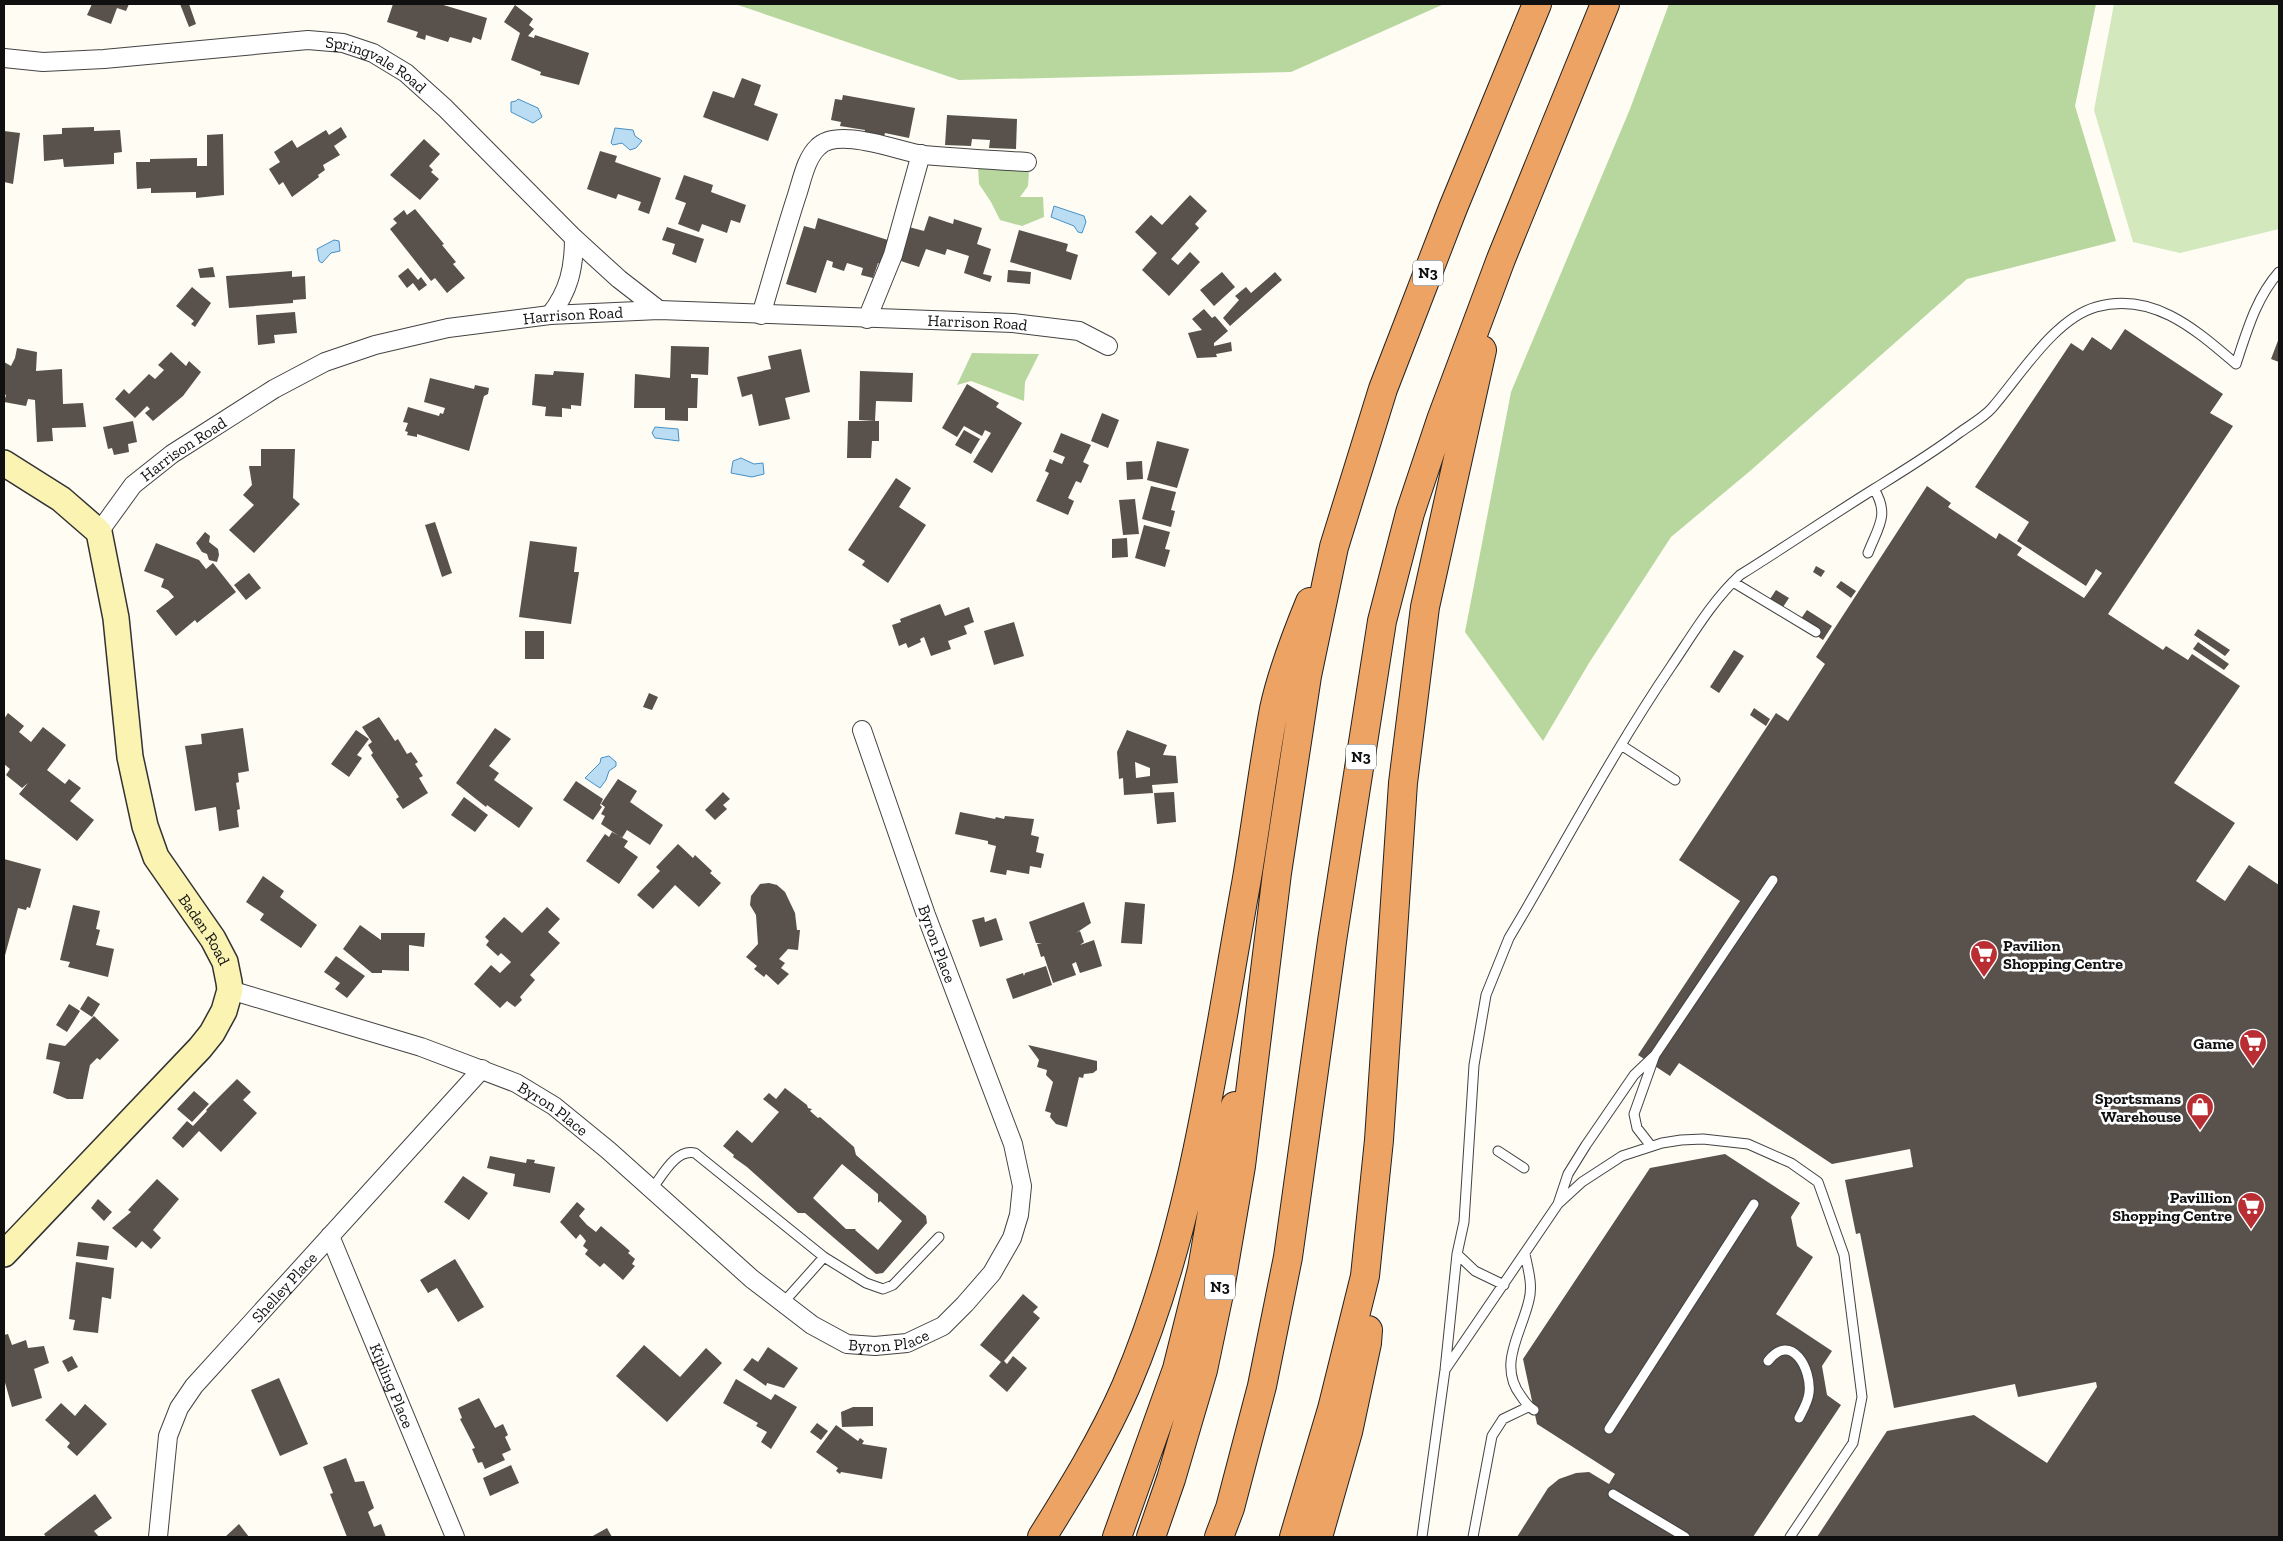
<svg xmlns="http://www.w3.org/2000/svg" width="2283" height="1541" viewBox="0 0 2283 1541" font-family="'Zilla Slab',serif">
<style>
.green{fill:#d3e8bd}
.forest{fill:#b7d79e}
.water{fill:#baddf3;stroke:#4591c6}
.building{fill:#58514c;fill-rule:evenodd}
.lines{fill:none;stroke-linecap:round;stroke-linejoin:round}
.lane-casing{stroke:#434343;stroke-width:11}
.street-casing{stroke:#434343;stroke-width:20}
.secondary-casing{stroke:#323232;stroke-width:28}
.highway-casing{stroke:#212121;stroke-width:30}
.lane{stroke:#fff;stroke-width:9}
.street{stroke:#fff;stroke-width:18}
.secondary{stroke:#faf3b2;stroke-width:25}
.highway{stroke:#eca363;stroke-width:28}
.labels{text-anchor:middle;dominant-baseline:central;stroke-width:5;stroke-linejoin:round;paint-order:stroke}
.shield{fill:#fff;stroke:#585858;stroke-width:1}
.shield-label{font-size:15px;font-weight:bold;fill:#101010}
.street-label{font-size:16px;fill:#101010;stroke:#fff}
.poi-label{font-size:16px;font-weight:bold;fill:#101010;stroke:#fff;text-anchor:end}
</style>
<rect width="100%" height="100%" fill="#fefcf3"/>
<path class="green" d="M2114,4H2279V229L2180,253L2133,242L2094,110Z"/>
<path class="forest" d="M735,4H1444L1291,72L959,80Z
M1669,4H2096L2075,106L2116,241L1967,279L1750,471L1671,537L1589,663L1543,741L1465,632L1511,392L1630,109Z
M978,166L1015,168L1029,171L1028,186L1020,197H1043L1044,217L1022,226L1000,220L991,202L979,184Z
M972,353L1039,354L1025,382L1024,401L971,381L957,385Z"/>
<path class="water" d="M518,99L538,108L542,117L533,123L511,112V102L516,101Z
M615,128L633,130L635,136L642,141L636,148L630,150L622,143L613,145L611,143Z
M1054,206L1084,216L1086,222L1082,233L1078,232L1074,226L1051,217Z
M334,240L339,241L340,251L331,253L322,263L319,261L317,249Z
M655,427L678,429L679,441L655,438L652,433Z
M741,458L754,464L763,463L764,474L752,477L731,473L733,461Z
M609,756L616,762V766L609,771L606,780L600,788L585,778L600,763L601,758Z"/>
<path class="building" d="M92,4H129L126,11L117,8L111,24L87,15Z
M180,4H189L196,24L189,27Z
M393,4H440L487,18L481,40L473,37L471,43L450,37L448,42L426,35L425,40L416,37L418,32L387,22Z
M515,5L533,19L529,25L534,29L528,36L534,38L535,35L589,53L579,85L540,75L541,72L511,60L520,33L504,22Z
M742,78L761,85L754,105L778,114L768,141L703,117L713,91L734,98Z
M843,95L915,108L909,138L885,133L884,137L864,134L865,130L840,126L841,122L831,120L835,99L842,100Z
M947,115L1017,119L1016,149L989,148L990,140L972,139L971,146L945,145Z
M94,127V131L120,130L122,152L114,153V164L64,167L63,159L44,161L43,135L62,134V128Z
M341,127L347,137L334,146L340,155L323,165L325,170L318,175L319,177L292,197L283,182L279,185L269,169L280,162L274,152L292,140L297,148L326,130L329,135Z
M4,131L20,133L13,184L4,182Z
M223,134L224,195L196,198V192L151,193V188L137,189L136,162H150V159L197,158V166H207V135Z
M424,139L440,154L429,166L433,170L431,172L439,179L420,200L390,175Z
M600,151L617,156L615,162L661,178L649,214L638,210L641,202L618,194L616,199L587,189Z
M684,175L713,185L711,192L746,205L740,223L731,220L727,233L702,224L699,232L678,224L686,203L675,199Z
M1190,195L1207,211L1195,224L1199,228L1171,259L1178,265L1190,252L1200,262L1169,296L1142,270L1157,253L1135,232L1151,215L1162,225Z
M415,209L444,244L442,245L456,262L453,264L465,278L447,293L435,278L431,281L390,229L397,223L393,219L404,210L407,215Z
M929,216L953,224L954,219L982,228L977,244L991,249L983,274L992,276L990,282L964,273L969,256L947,249L945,255L926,249L919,267L898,260L909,227L924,231Z
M818,218L891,241L883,265L878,263L873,278L861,275L863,268L847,263L844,271L832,267L833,262L827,260L816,293L786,284L804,226L815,229Z
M667,227L704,239L696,263L672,254L675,244L662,240Z
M1019,230L1068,244L1066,251L1078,255L1071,280L1010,262Z
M213,267L215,277L200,278L198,269Z
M408,268L418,280L421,277L427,285L419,291L413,283L407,288L398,276Z
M1008,270L1031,272L1030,284L1007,282Z
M292,271V277L305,276L306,299L293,300V303L229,308L226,276Z
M1222,272L1235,287L1214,306L1200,290Z
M1275,272L1282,280L1230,326L1223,318L1239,300L1235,296L1246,287L1251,293Z
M192,287L211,303L195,327L191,324L194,321L176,306Z
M1204,309L1212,318L1215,316L1228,331L1214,343V346L1231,342L1232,351L1216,354L1217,357L1197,358L1188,333L1202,330L1192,319Z
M295,312L297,333L274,335L275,343L258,345L256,315Z
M2125,329L2223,394L2210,413L2233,426L2108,614L2163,650L2166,646L2188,660L2192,654L2240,686L2174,783L2235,823L2196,881L2225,901L2249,865L2279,885V1537H1817L1887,1431L1974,1415L2047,1463L2097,1387L2096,1382L2018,1397L2015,1384L1894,1408L1860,1233L1856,1234L1845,1180L1913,1167L1910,1149L1832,1164L1679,1063L1670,1076L1638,1055L1740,901L1679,860L1776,713L1788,721L1825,664L1816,657L1927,486L1951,503L1948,507L1996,539L1999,533L2022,548L2017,555L2084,598L2102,573L2096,569L2086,586L2017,541L2029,522L1975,487L2071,343L2083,351L2092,337L2111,350Z
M2279,338V362L2271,359Z
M671,346L709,347L708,375L691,374V378H698L697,408H688V421L665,420V408H634L635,374L670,378Z
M17,348L37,352L36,371L62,369L63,404L83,403L86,427L52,428L53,441L37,442L35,400L28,399L26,406L4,402L6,395L4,394V362L11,366L15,358Z
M801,349L810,392L785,398L790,419L759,426L752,394L742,397L737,377L771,369L768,356Z
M171,352L186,366L189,361L201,372L183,396L153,421L145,413L150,409L147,406L135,418L115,399L124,389L129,394L149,374L155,379L164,370L158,365Z
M554,371L584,373L581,406L571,405V409L562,408V417L545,416L546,407L532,405L535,374L553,375Z
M860,371L913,373L912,402L876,401L875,421L859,420Z
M430,378L474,389L475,385L489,388L488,394L484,396L469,451L417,434V437L407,435L408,432L405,431L408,423L403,422L408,407L439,416L440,413L443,414L445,408L424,402Z
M967,384L999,403L996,407L1022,423L992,473L973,462L991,433L985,430L982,436L964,426L957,437L942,428Z
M1102,413L1119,420L1108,448L1091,441Z
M133,421L137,442L128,444L129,452L114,455L112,448L108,449L103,427Z
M848,421H879V441H872L871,458H847Z
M964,430L980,439L971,454L955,445Z
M1061,433L1091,445L1083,462L1089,465L1081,483L1076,481L1068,498L1074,501L1068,515L1036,501L1049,473L1045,471L1050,459L1062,464L1065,457L1053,452Z
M1157,441L1189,449L1177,488L1147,480Z
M261,449H295L293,498L300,504L254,553L229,530L254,505L243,495L252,485L249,466H261Z
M1142,461L1143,479L1127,480L1126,462Z
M896,478L911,488L899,507L926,525L888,583L862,565L865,561L848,550Z
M1151,486L1176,492L1171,510L1175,511L1171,527L1142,519Z
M1135,499L1139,534L1123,535L1119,500Z
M435,522L452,573L442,577L425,525Z
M1144,525L1170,532L1165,549L1170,550L1165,567L1135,558Z
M205,532L210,536L209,542L218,549L219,555L217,562L209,560L207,554L202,552L196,543Z
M1127,538L1128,557L1112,558V539Z
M530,541L577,547L574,572H579L571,624L519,617Z
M156,543L199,560L206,569L213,563L236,592L197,623L195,620L176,636L156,611L174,597L168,590L161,587L164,579L144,571Z
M1816,566L1825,571L1821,577L1813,572Z
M249,573L261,588L246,600L234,585Z
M1841,581L1856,591L1851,598L1836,587Z
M1776,590L1789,598L1783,607L1770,599Z
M940,604L945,616L969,607L974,622L964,626L967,634L948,641L951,649L931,656L924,637L920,639L921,642L908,648L906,643L899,646L892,625L901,622L900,619Z
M1807,610L1832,626L1823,640L1798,623Z
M1014,622L1024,656L994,665L984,631Z
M2198,629L2230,650L2225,656L2194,635Z
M525,631H544V659H525Z
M2198,642L2229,664L2224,670L2193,649Z
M1734,650L1744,656L1719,693L1710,687Z
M649,693L658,697L652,710L643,707Z
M1754,708L1770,719L1766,726L1750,715Z
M8,713L24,726L19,732L31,742L43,727L66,745L47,770L65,784L69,779L81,788L70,801L94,820L77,841L19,794L28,783L22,788L6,775L10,769L4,764V719Z
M379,717L395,741L398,739L407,754L411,752L418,762L415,764L423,776L419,778L428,793L403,809L396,799L399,797L371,755L373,753L368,745L372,742L362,727Z
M243,728L249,771L238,773L239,782L236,783L240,809L237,810L239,827L219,831L216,807L195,811L185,746L202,744L201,734Z
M495,728L511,739L489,766L499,773L494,780L533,808L519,828L487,805L486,807L456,783Z
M356,730L369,739L357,755L362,758L349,777L331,764Z
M1127,730L1167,745L1163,755L1176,756L1178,783L1152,785L1153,793L1124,795L1123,778L1119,779L1117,752ZM1135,762L1150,768V776L1136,778Z
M618,779L637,791L630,802L663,825L650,845L627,830L622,838L601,824L605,816L601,814L605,807L601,804Z
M576,781L603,799L600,805L602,807L593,820L563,800Z
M723,792L730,799L723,805L727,809L715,820L705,810Z
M1174,792L1176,822L1157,824L1154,793Z
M464,797L488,815L475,832L451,815Z
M960,812L995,819L996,817L1004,819L1005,816L1034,819L1031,835L1039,837L1036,852L1044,854L1041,868L1030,866L1029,874L1007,870L1006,875L990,872L996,846L988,844V841L955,834Z
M612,832L628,841L624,847L638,857L619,884L586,861L605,834L609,837Z
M678,844L693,858L695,855L712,871L710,873L721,883L699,907L675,885L653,909L637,895L660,871L656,867Z
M4,859L41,869L30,908L27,907L26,910L18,908L4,959Z
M263,876L284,891L280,897L317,925L301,948L260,920L264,914L246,902Z
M769,883L777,885L785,892L795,913L797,930H800L798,950L788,949L779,959L785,963L781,968L789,974L778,985L766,974L764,977L754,969L757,966L746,957L758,944L756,915L750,905L751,896L760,884Z
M1084,902L1091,923L1076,933L1080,931L1084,942L1080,945L1094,940L1102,966L1080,973L1076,962L1072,964L1076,975L1053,983L1044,956L1041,957L1037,944L1042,943H1036L1029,922Z
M1125,902L1145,904L1142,944L1121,943Z
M73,905L100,911L96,929L100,930L96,945L114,949L108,977L68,967L70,962L60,960Z
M547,907L560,919L548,932L560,943L530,975L535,980L520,997L522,1000L515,1007L507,1001L500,1008L474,984L491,965L500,973L511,962L501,953L498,956L486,945L489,941L485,937L504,917L522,933Z
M984,917L985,922L996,918L1003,940L980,947L972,920Z
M360,925L381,940V933H425L424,947L409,945V971L382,970V973H372L343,949Z
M336,956L365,976L347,998L335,989L340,983L324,972Z
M1046,966L1052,985L1013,999L1006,979L1023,973L1024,976L1025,973Z
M88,996L100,1004L92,1017L80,1009Z
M69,1004L80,1011L67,1032L56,1025Z
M94,1016L119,1040L100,1060L97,1058L90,1065L83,1099H67L53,1093L60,1062L46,1059L49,1043L65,1046Z
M1028,1045L1097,1061V1070L1093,1073L1084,1074L1083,1078L1079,1077L1067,1127L1056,1124L1050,1117L1051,1113L1045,1111L1053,1082L1046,1075L1047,1070L1037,1067L1039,1060Z
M237,1079L251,1092L243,1100L257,1113L221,1152L199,1131L183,1148L172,1138L187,1121L193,1126L207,1111L206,1110Z
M785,1088L807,1105L808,1108L812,1109L810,1111L818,1118L820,1117L854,1147L856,1155L926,1216L927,1223L883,1273L876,1274L805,1213H798L747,1167L733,1157L734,1155L723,1146L737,1130L752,1143L779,1112L763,1099L769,1093L776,1099ZM842,1164L878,1194V1203L880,1201L902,1221L878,1250L855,1230L856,1229H846L813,1198Z
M194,1091L209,1104L192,1122L177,1109Z
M1725,1154L1800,1203L1791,1217L1797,1246L1813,1257L1776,1314L1832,1351L1822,1366L1827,1395L1841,1405L1753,1537H1517L1548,1488L1559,1479L1576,1473L1589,1472L1609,1484L1615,1474L1537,1424L1523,1359L1650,1168Z
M490,1156L526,1163L527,1159L535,1160L534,1163L555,1167L550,1193L513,1186L515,1174L487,1168Z
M463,1176L488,1193L469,1220L444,1202Z
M157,1179L179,1199L153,1230L161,1238L151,1249L142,1241L136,1248L112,1228L131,1212L128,1210Z
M98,1199L112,1212L104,1221L91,1208Z
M577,1202L585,1209L579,1216L587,1225L596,1232L601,1226L630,1251L628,1253L635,1259L632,1264L635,1266L623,1280L604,1263L600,1267L585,1254L588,1250L583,1246L586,1241L582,1236L580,1234L576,1239L560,1222Z
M78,1242L109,1246L107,1260L76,1256Z
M455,1259L484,1307L458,1322L437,1288L428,1293L420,1280Z
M76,1262L114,1268L111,1299L102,1297L98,1333L73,1330L75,1320L69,1319Z
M1023,1294L1038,1307L1033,1312L1040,1318L1004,1361L1007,1364L1013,1356L1027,1368L1007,1392L989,1376L1001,1362L980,1345Z
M8,1334L12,1345L26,1340L28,1348L44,1346L49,1363L34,1369L42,1398L12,1407L4,1379V1335Z
M644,1345L680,1377L706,1348L722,1363L667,1422L616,1376Z
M768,1347L798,1368L784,1388L767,1383L766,1386L743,1370L752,1358L758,1362Z
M72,1356L78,1367L68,1372L62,1361Z
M279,1378L308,1444L280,1456L251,1390Z
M736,1379L771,1400L775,1394L797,1407L771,1449L761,1442L767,1432L756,1426L758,1423L723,1403Z
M479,1398L495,1428L503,1424L508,1435L505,1437L511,1450L502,1454L505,1460L485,1469L482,1462L478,1463L472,1449L475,1448L460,1419L462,1418L458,1408Z
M61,1403L75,1416L85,1404L107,1424L77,1456L67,1447L70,1443L45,1420Z
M853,1407H873V1426L842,1427L841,1412Z
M817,1423L828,1431L821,1440L810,1432Z
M836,1425L858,1441L860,1438L864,1441L862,1444L887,1448L882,1479L841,1472L840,1474L836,1471L838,1468L816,1452Z
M346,1458L355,1482L364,1481L374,1508L368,1512L374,1527L381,1524L386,1537H347L330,1494L333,1493L323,1467Z
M511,1465L519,1483L490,1496L483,1478Z
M95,1494L112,1518L94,1531L99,1537H46L44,1534Z
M239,1524L249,1537H225Z
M607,1528L612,1537H591Z"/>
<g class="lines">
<defs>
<path id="lane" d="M1868,553C1878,527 1890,515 1874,489
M1733,582L1816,632
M1621,745L1675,780
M1655,1055L1773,880
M1498,1151L1524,1168
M652,1189C662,1176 676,1148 695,1153L824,1257L866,1283L883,1289L893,1285L939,1237
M1558,1204L1568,1174L1586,1145L1634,1075L1655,1055L1634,1114L1637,1128L1651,1146
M1457,1254L1475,1271L1504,1285
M1525,1254C1528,1269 1533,1285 1529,1300C1522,1332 1497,1365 1521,1396C1525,1402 1528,1407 1534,1410
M783,1303L824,1257
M1768,1361C1791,1331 1812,1369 1809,1393C1808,1402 1803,1410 1799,1418
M1445,1370L1558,1204L1582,1182L1622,1156L1662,1143L1681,1140L1703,1139L1748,1144L1791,1163L1818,1182L1844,1255L1862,1397L1853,1443L1790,1537
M1609,1429L1754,1204
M1613,1494L1685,1537
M1422,1537L1445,1370L1457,1254L1464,1222L1474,1065L1486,995L1509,938L1522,916C1571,832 1617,746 1672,665C1693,634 1712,601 1740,575C1785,547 1829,517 1874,489C1903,471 1931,454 1959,433C1970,425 1983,418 1992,408C2020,376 2054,319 2096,307C2153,291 2196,330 2236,364C2247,331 2256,298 2279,272
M1473,1537L1492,1436L1503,1419L1528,1407"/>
<g id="street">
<path id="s1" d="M4,58L43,62L104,59L308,40L343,43L373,53L406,73L445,108L574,238L619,279L659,310"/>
<path d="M550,315C569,291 574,268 574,238"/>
<path d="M761,315C773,275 784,235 797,195C802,180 806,158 818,147C838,126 900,152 924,155C958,158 992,160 1027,162"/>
<path d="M867,319L893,255L921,154"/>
<path id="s2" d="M99,532L133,485L172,454L274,389L325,362L375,345L448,328L550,315L659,310L1013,323L1079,331L1108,346"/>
<path id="s3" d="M230,990L421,1047L516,1083L554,1106L608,1150L752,1279L812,1325L847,1344L875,1346L907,1343L943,1326L965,1304L992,1273L1012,1238L1019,1215L1022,1186L1013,1144L926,915L862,730"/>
<path id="s4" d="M330,1236L455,1537"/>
<path id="s5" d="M158,1537L168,1436L179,1408L194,1386L482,1069"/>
</g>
<g id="secondary">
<path id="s6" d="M4,463L61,499L99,532L116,618L130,757L145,826L156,857L213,939L225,962L229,982L230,990L224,1011L212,1033L200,1048L4,1254"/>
</g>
<path id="highway" d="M1042,1537C1072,1489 1103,1439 1126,1386C1194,1227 1215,1053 1246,884C1256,826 1263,767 1274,709C1282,672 1296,636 1310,602
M1117,1537L1177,1369L1202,1269L1224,1143L1235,1106
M1151,1537L1171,1479L1203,1370L1220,1289L1241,1166L1277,873L1307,676L1334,547L1383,389L1453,208L1537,4
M1219,1537L1230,1508L1262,1386L1288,1257L1332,941L1382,621L1410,513L1441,420L1501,259L1605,4
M1294,1537L1332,1409L1365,1276L1379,1140L1403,783L1425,607L1482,350
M1318,1537L1348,1432L1367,1343L1368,1330"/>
</defs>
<use href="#lane" class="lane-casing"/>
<use href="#street" class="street-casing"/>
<use href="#secondary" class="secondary-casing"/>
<use href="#highway" class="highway-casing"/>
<use href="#lane" class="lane"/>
<use href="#street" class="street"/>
<use href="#secondary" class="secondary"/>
<use href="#highway" class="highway"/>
</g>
<defs>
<symbol id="supermarket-pin" viewBox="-11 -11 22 30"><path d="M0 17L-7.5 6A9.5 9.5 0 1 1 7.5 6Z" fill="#b92e33" stroke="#fff"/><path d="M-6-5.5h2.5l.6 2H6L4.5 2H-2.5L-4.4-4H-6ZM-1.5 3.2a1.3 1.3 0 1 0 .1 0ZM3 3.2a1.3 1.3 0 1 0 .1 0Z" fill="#fff"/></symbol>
<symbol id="shop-pin" viewBox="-11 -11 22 30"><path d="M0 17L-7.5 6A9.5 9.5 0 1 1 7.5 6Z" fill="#b92e33" stroke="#fff"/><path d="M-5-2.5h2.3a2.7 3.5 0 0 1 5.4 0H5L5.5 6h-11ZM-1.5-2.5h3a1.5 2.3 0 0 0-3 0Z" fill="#fff"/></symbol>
</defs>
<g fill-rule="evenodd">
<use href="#supermarket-pin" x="1968" y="938" width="32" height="43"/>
<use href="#supermarket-pin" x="2237" y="1027" width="32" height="43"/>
<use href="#shop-pin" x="2184" y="1091" width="32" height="43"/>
<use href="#supermarket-pin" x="2235" y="1190" width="32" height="43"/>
</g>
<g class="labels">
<g class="shield">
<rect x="1413" y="260.5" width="30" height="25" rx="4"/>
<rect x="1346" y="744.5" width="30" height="25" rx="4"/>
<rect x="1205" y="1274.5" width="30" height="25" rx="4"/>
</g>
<g class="shield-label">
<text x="1428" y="273">N3</text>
<text x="1361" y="757">N3</text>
<text x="1220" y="1287">N3</text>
</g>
<g class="street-label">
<text stroke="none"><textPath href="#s1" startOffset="379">Springvale Road</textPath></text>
<text stroke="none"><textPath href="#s2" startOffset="540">Harrison Road</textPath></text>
<text stroke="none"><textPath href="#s2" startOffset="945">Harrison Road</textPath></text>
<text stroke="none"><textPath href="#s2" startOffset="120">Harrison Road</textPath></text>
<text stroke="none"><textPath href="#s6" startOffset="536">Baden Road</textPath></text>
<text transform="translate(937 944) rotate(70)">Byron Place</text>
<text stroke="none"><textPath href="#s3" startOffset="346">Byron Place</textPath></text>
<text stroke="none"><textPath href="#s5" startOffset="292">Shelley Place</textPath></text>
<text stroke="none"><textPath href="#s3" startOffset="766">Byron Place</textPath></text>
<text stroke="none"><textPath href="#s4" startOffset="162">Kipling Place</textPath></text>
</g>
<g class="poi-label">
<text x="2003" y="945" text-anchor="start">Pavilion<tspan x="2003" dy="18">Shopping Centre</tspan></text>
<text x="2234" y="1043">Game</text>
<text x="2181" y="1098">Sportsmans<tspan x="2181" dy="18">Warehouse</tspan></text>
<text x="2232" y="1197">Pavillion<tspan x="2232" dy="18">Shopping Centre</tspan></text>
</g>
</g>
<rect width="2283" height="1541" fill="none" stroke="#101010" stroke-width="10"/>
</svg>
